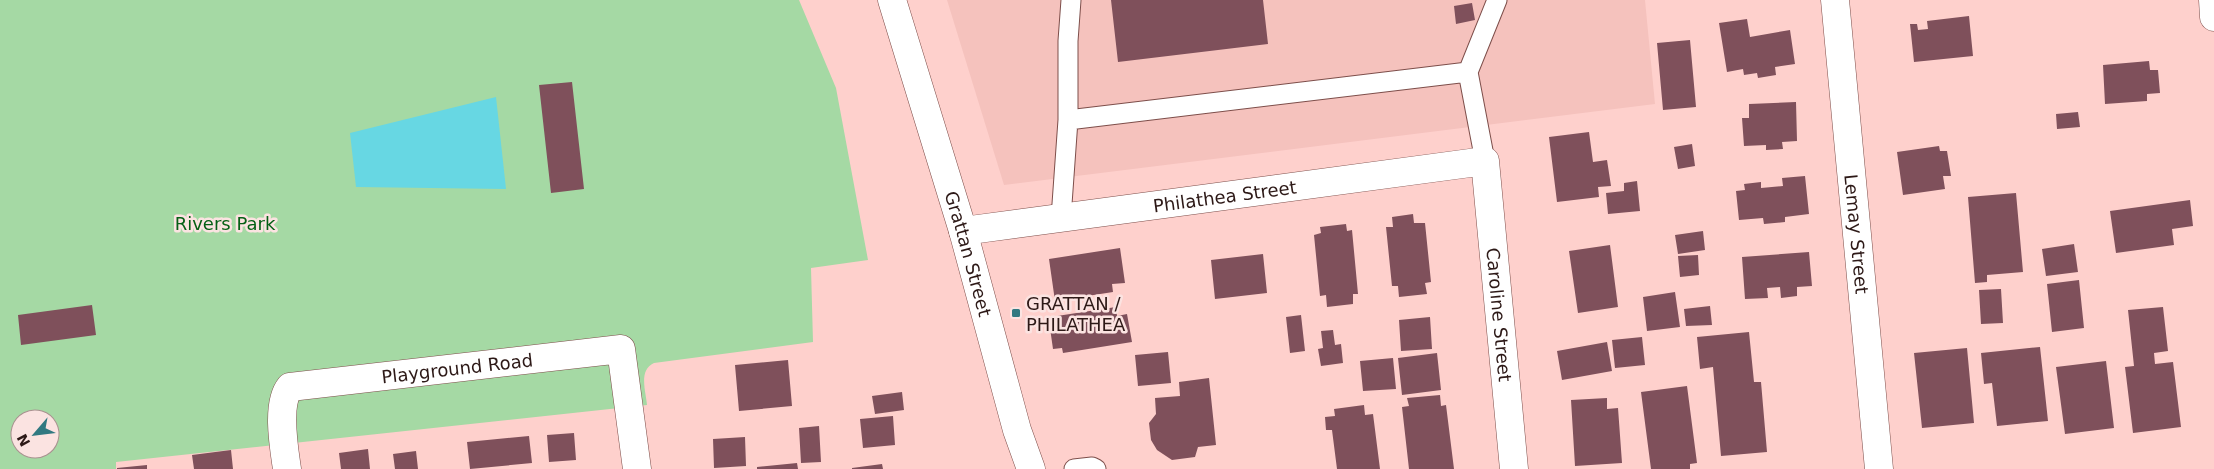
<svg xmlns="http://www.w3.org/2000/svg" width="2214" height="469" viewBox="0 0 2214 469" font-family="'DejaVu Sans',sans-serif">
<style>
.built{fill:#f5c2bd}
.green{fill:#a5d9a4;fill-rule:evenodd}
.water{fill:#67d7e3}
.building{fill:#7f505b}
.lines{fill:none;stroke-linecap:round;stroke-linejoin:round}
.service-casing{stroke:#7d4e4a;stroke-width:21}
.minor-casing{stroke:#7d4e4a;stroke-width:29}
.secondary-casing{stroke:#7d4e4a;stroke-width:29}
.service{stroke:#fff;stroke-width:19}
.minor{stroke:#fff;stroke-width:28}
.secondary{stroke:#fff;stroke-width:28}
.poi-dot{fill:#317981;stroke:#fbe3e1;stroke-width:2}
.labels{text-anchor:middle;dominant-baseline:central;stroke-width:5;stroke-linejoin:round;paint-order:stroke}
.street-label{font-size:18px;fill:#2d1917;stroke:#fbe3e1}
.park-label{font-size:18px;fill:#056015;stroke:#fbe3e1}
.poi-label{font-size:18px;fill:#2d1917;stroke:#fbe3e1;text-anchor:start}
</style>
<rect width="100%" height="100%" fill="#fed0cc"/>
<path class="built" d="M947,0H1645L1655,104L1004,185Z"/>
<path class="green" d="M0,0H799L836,88L868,260L811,268L813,342L654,363C638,370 646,392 647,405L116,462V469H0ZM20,419H50V449H20Z"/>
<path class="water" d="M496,97L506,189L356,187L350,133Z"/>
<path class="building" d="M1111,0H1263L1268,44L1118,62Z
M1472,3L1475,20L1456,24L1454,6Z
M1969,16L1973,56L1914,62L1910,24H1917L1918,30L1928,29L1927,21Z
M1747,19L1750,37L1790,30L1795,64L1775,67L1776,75L1758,78L1757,73L1744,75L1743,69L1727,72L1719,23Z
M1690,40L1696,107L1663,110L1657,43Z
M2149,61L2150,70H2158L2160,93L2147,94V101L2105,104L2103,65Z
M572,82L584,189L551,193L539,85Z
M1796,102L1797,141L1782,142L1783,149L1766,150V145L1744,146L1742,118H1749V104Z
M2078,112L2080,127L2057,129L2056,114Z
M1589,132L1593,162L1607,160L1611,186L1598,187L1599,197L1557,202L1549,137Z
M1692,144L1695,166L1678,169L1674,147Z
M1939,146L1940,151H1947L1951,176H1943L1945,189L1903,195L1897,152Z
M1805,176L1809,214L1785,217V222L1764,224L1763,218L1739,220L1736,191L1745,190L1744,184L1761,182V188L1783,186L1782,178Z
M1637,181L1640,211L1608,214L1606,193L1624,191V183Z
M2016,193L2023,272L1987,275V282L1975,283L1968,197Z
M2190,200L2193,226L2172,229L2174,245L2116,253L2110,211Z
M1413,214L1414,223H1425L1431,282L1425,283L1427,294L1399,297L1398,286H1392L1386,227H1393L1392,217Z
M1346,224L1347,231L1352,230L1358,294H1353V304L1327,307L1326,295L1320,296L1314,235L1321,233L1320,227Z
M1703,231L1705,250L1678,254L1675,235Z
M2074,244L2078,272L2046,276L2042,249Z
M1610,245L1618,307L1578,313L1569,251Z
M1120,248L1125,283L1112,284L1113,292L1055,301L1049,259Z
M1809,252L1812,286L1797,287V296L1781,298L1780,287L1767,288L1768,298L1745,299L1742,257Z
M1263,254L1267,293L1215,299L1211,260Z
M1698,255L1699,275L1680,277L1678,256Z
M2079,280L2084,328L2052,332L2047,284Z
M2001,289L2003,323L1981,324L1979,290Z
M1675,292L1680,327L1647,331L1643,297Z
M92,305L96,335L21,345L18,315Z
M1710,306L1712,325L1686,326L1684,309Z
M1116,307L1117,316L1127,314L1132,342L1063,353L1062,348L1053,349L1050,328L1059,327L1057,316Z
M2163,307L2168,351L2154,353L2155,364L2173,362L2181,427L2133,433L2125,367L2134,366L2128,310Z
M1301,315L1305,351L1290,353L1286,317Z
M1430,317L1432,349L1401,351L1399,320Z
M1333,330L1335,345L1341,344L1343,363L1321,366L1318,349L1323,348L1321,331Z
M1749,332L1754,382H1761L1767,452L1721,456L1713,367L1700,369L1697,337Z
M1642,337L1645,365L1615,368L1612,340Z
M1607,342L1612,371L1562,380L1557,351Z
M2040,347L2048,421L1997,426L1992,383L1984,384L1981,353Z
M1967,348L1974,423L1922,428L1914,353Z
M1168,352L1171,383L1138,386L1135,355Z
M1437,353L1441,390L1402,395L1398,358Z
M1393,358L1396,389L1363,391L1360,361Z
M788,360L792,406L739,411L735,365Z
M2106,361L2114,428L2065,434L2056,367Z
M1209,378L1216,445L1198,447L1195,457L1172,460L1157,450L1151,440L1149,423L1156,414L1155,398L1180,396L1179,382Z
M1687,386L1697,463L1690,464V469H1651L1641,392Z
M902,392L904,410L875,414L872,396Z
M1440,395L1441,406L1446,405L1454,469H1409L1402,407L1409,406L1407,398Z
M1607,398V409L1618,408L1622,463L1575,466L1571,400Z
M1364,405L1365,415L1373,414L1380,469H1337L1332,430H1326L1325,417L1335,416L1334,409Z
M893,416L895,445L863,448L860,419Z
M819,426L821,462L801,463L799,428Z
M574,433L576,460L549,462L547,435Z
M529,436L532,463L470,469L467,442Z
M745,437L746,466L714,468L713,439Z
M368,449L370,469H341L339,453Z
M231,450L233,469H194L192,455Z
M416,451L418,469H395L393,454Z
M797,463L798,469H757V467Z
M882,464L883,469H852V468Z
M147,465V469H117V468Z"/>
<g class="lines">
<defs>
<path id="service" d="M1071,0L1068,41V120L1468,72
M1485,161L1468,72L1497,0
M1061,218L1068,120
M1074,469L1092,467L1096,469"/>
<g id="minor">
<path id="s1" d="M1835,0L1879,469"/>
<path d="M2213,0L2214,17"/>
<path id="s2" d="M963,231L1485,161L1514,469"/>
<path id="s3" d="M287,469C284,448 276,404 290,387L621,349L637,469"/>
</g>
<g id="secondary">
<path id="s4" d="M892,0L963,231L1017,430L1031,469"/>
</g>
</defs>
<use href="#service" class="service-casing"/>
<use href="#minor" class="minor-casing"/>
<use href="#secondary" class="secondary-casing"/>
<use href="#service" class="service"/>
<use href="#minor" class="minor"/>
<use href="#secondary" class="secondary"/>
</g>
<rect class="poi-dot" x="1011" y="308" width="10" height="10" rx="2.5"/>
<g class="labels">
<g class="street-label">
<text stroke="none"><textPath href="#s2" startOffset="264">Philathea Street</textPath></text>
<text stroke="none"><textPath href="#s1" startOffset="235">Lemay Street</textPath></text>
<text stroke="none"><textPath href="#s4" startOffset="265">Grattan Street</textPath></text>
<text stroke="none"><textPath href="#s2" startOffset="681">Caroline Street</textPath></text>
<text stroke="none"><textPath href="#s3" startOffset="252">Playground Road</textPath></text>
</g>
<g class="park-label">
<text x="225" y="223">Rivers Park</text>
</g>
<g class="poi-label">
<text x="1026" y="303">GRATTAN /<tspan x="1026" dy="21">PHILATHEA</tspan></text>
</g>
</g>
<g transform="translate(35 434) rotate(242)"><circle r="24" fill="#fbe3e1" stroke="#a99290"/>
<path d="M0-4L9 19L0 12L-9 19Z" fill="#317981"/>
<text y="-8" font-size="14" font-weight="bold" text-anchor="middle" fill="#2d1917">N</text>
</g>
</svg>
